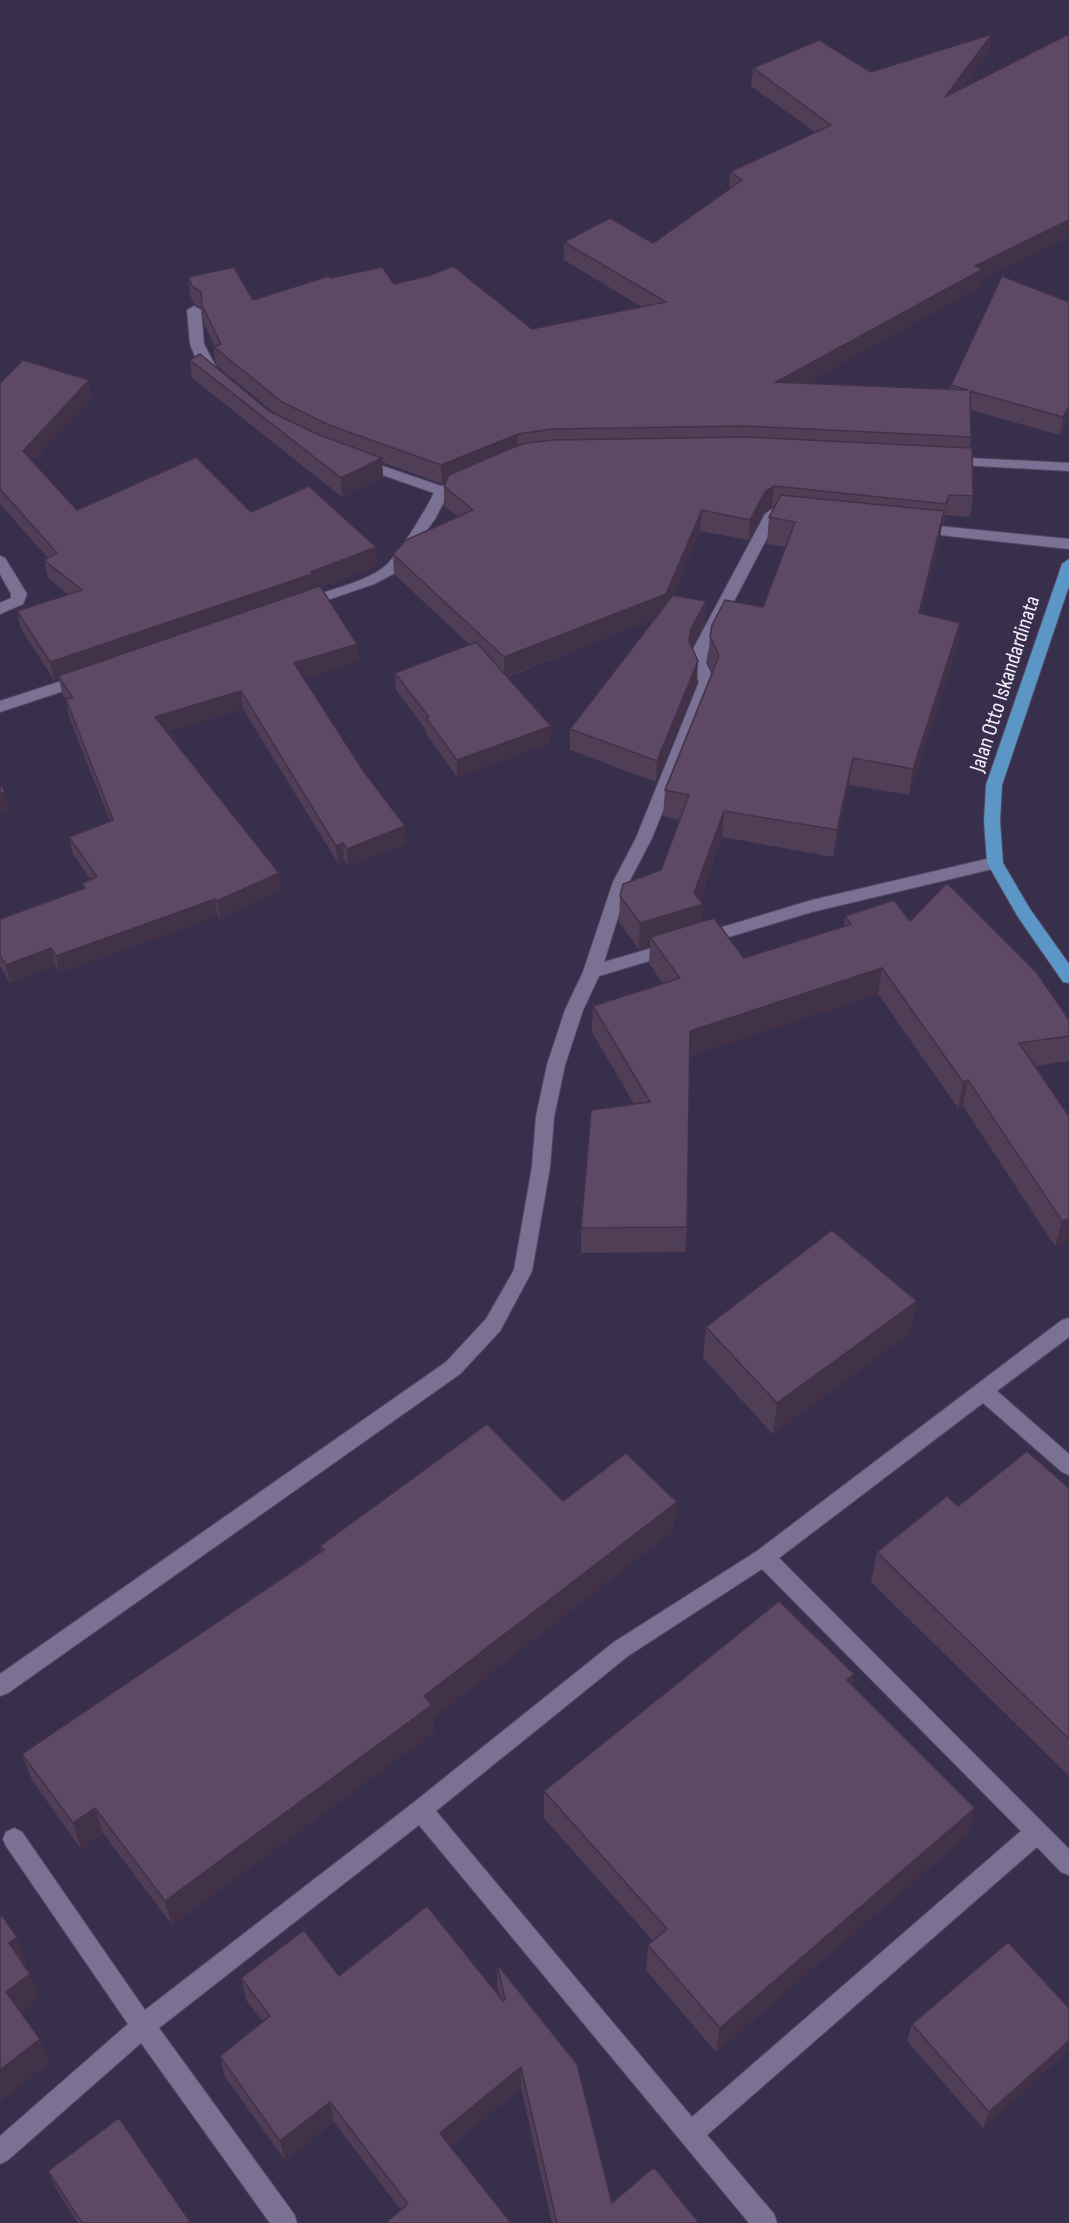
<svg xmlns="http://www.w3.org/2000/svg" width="1069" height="2223" viewBox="0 0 1069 2223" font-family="'Sofia Sans Condensed',sans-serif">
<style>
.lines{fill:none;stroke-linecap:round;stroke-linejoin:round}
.minor-casing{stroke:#534b63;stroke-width:2}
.major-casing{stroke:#534b63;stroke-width:2}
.minor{fill:#7b7194;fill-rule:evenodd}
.major{fill:#5c96c6;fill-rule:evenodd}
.wall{fill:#503e57}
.shaded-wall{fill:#413247}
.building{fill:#5d4865;stroke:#413247;stroke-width:1.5}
.labels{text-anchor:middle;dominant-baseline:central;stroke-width:4.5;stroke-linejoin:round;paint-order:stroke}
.street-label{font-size:22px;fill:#f4f1fd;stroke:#382f4d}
</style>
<rect width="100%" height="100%" fill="#382f4d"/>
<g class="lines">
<defs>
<path id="minor" d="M194,306L201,310L204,344L220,375L218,378H208L196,359L190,344L187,310Z
M948,457L1069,463V471L943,464L941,461Z
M362,459L441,486L466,476L473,480L448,494L435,519L395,573L374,584L307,607H297L294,604L297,601C322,592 364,583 384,567C399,555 425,511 434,493L357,466L355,463L357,460Z
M772,509L794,513L796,516L789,521L777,519L708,651L706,663L715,682L652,838L629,882L604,962L673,942L679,944L682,948L679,952L599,976L583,1010L565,1065L554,1117L550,1167L532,1271L500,1331L460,1374L8,1693L0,1696V1674L446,1362L486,1319L514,1270L532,1167L536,1117L547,1065L565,1010L583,972L613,882L636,838L699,682L690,663L692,651L765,514Z
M918,524L1069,539V549L913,532L911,529L913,526Z
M0,556L5,558L27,594L23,604L0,614V603L11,598V594L0,574Z
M83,674L91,679L88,683L0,712V701Z
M995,857L1001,859L1003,863L1001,867L812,912L702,945L696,943L693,939L696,935L812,900Z
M1069,1318V1337L997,1391L1069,1454V1475L1062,1472L983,1403L779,1558L1069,1849V1875L1061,1872L1037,1847L707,2135L774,2214L777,2223H749L419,1825L159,2028L294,2214L297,2223H270L141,2043L8,2160L0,2164V2136L128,2024L6,1846L3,1839L6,1832L14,1828L22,1832L145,2010L413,1803L614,1642L757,1551L1062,1320ZM762,1569L1021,1831L692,2117L436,1811L628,1656Z"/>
<path id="major" d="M1069,559V586L1002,785L1000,821L1003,863L1030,909L1069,964V983L1063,982L1018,917L987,863L984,821L986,785L1062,564Z"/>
</defs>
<use href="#minor" class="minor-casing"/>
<use href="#major" class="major-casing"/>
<use href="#minor" class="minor"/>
<use href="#major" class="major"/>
</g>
<path class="wall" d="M1069,34V237L981,279L980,287L806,383L950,389L951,385L1069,302V418L1060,435L971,410V437L970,448L973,496L970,517L945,515L943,524H942L940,538L921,613L960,623L956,650L909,795L849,785L833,857L722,837L700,899L702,922L744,958L844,926L845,916L910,921L1069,1020V1061L1035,1066L1069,1116V1241L1055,1246L963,1106L958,1108L878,994L689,1056L687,1227L685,1252L581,1253V1228L634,1104L592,1032L593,1006L663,984L649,963L650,946L639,949L619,922L620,896L661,870L680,820L663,816L665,790L712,672L708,663L710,636L763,607L785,547L767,544L769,517L774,507H772L763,513L749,540L700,531L673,595L706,601L705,623L692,647L697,682L656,782L570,750V729L655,618L507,677L551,726L550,743L457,777L427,735L426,730L396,690L395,673L470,645L394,574L393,554L458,517L444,506V486L446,482L442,484L382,462L383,477L342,497L192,378L190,360L269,411L277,415L216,365L214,347H215L204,323L202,309L194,304L190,295L188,277L253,300L331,278L394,284L532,329L642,307L564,260V242L653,243L729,189L730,172L815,132L751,86L753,68L871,72L989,51L962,88Z
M0,383L92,398L33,461L77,510L251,512L376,547L377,565L320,587L357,644L359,661L304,678L406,844L348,866L344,860L338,863L243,709L167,732L281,890L220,919L218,916L59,973L55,965L10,983L0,966V919L83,889L82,883L90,879L73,854L69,837L110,821L69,717L66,700L62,693L59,679L54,680L21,629L17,611L68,595L48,578L44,560L48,558L0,504Z
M917,1301L910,1333L773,1434L703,1358L706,1327Z
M1069,1488V1776L871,1582L877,1552L958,1506Z
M563,1501L674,1530L433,1718L434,1732L172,1925L103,1833L81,1849L32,1780L22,1754L321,1551L320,1546Z
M854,1674L851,1684L975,1808L967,1835L716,2052L646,1970L648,1945L653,1941L544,1818V1791Z
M497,1964L612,2203L699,2223H552L521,2088L450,2146L511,2223L401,2210L334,2122L285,2160L225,2077L220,2056L263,2022L246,2000L241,1978L339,1976L500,1996L497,1986Z
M1069,2008V2050L983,2128L907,2041L912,2024Z
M48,2171L191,2223H78L58,2192Z"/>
<path class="shaded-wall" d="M992,34L989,51L943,115L945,97Z
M1069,220V237L981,279L980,287L775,401L776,382L975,266Z
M89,380L92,398L26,469L23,451Z
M1069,406V418L1060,435L1063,417Z
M518,434V452L442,484L441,465Z
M382,458L383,477L342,497L341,478Z
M774,486L772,507L763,513L749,540L750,520L765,492Z
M949,495L945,515L943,524L946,504Z
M702,510L700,531L665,614L504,677V657Z
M944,511L940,538L915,639L919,613Z
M376,547L377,565L313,589L58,676L59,679L54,680L50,662L311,572Z
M706,601L705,623L690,650L689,641L691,629Z
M960,623L956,650L909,795L913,769Z
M357,644L359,661L296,681L294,663Z
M698,661L697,682L656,782L657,761Z
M241,691L243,709L158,735L155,717Z
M551,726L550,743L457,777V760Z
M853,758L849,785L833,857L837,830Z
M5,792L9,810L0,813V794Z
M724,811L722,837L697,906L703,904L702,931L650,937V946L639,949L640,923L694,893Z
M405,826L406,844L348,866L347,849Z
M343,843L344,860L338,863L336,846Z
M279,873L281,890L220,919L217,901Z
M215,899L218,916L59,973L56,956Z
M51,948L55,965L10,983L6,965Z
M882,968L878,994L688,1057L690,1031Z
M968,1080L963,1106L958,1108L963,1082Z
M1069,1219V1241L1055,1246L1062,1221Z
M917,1301L910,1333L773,1434L777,1403Z
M677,1502L674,1530L433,1718L434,1732L172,1925L165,1901L424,1696Z
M854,1674L848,1702L847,1680Z
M95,1808L103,1833L81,1849L73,1823Z
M975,1808L967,1835L716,2052L720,2028Z
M17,1937L27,1962L19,1968L9,1943Z
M30,1974L40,1998L17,2016L6,1992Z
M40,2039L50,2063L0,2102V2070Z
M1069,2041V2050L983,2128L989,2112Z
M521,2067V2088L442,2152L440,2133Z
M330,2102L334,2122L285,2160L280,2141Z"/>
<path class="building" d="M992,34L945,97L1069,34V220L975,266L983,269L776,382L968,390L951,385L1002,276L1069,302V406L1063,417L970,391L971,437L744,426L552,429L518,434L441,465L329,425L282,402L214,347L221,344L202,305L201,292L192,286L188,277L234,267L253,300L329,276L331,278L382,267L394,284L428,276L453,266L532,329L666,302L564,242L610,218L653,243L742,180L730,172L831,125L753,68L819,40L871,72Z
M200,354L269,411L317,434L382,458L341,478L190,360Z
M23,360L89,380L23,451L77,510L196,457L251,512L309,486L376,547L311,572L312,574L50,662L17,611L82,590L44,560L57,553L0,489V383Z
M744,437L972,448L973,496L949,495L946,504L774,486L765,492L750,520L702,510L666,594L504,657L393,554L406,540L473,510L444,486L449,475L509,449L526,443L552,440Z
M781,495L944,511L919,613L960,623L913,769L853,758L837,830L724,811L694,893L703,904L640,923L620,896L623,884L661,870L689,795L665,790L719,656L710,636L712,625L725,600L763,607L795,522L769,517Z
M320,586L357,644L294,663L362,769L405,826L347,849L343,843L336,846L241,691L155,717L279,873L217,901L215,899L56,956L51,948L6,965L0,956V919L85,888L82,883L97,877L69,837L113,820L66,699L73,698L58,676Z
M673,595L706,601L691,629L689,641L698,661L657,761L570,729Z
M476,642L551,726L457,760L426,718L429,717L395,673Z
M0,783L5,792L0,794Z
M947,883L1038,974L1069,1020V1036L1019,1043L1069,1116V1219L1062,1221L968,1080L963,1082L882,968L690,1031L687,1227L581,1228L591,1110L650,1102L593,1006L680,978L650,937L714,918L744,958L851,924L845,916L894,900L910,921Z
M832,1230L917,1301L777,1403L706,1327Z
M487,1424L563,1501L626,1453L677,1502L424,1696L432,1705L165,1901L95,1808L73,1823L22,1754L324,1550L320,1546Z
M1027,1451L1069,1488V1739L877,1552L947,1496L958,1506Z
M779,1601L854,1674L847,1680L975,1808L720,2028L648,1945L667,1929L544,1791Z
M427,1906L503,2001L505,1999L497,1964L577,2064L612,2203L654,2167L699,2223H557L521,2067L440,2133L511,2223H385L408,2204L330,2102L280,2141L220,2056L270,2016L241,1978L304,1930L339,1976Z
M0,1913L17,1937L9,1943L30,1974L6,1992L40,2039L0,2070Z
M1008,1942L1069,2008V2041L989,2112L912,2024Z
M119,2118L191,2223H82L48,2171Z"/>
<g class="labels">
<g class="street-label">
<text transform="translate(1005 684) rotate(-72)">Jalan Otto Iskandardinata</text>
</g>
</g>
</svg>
